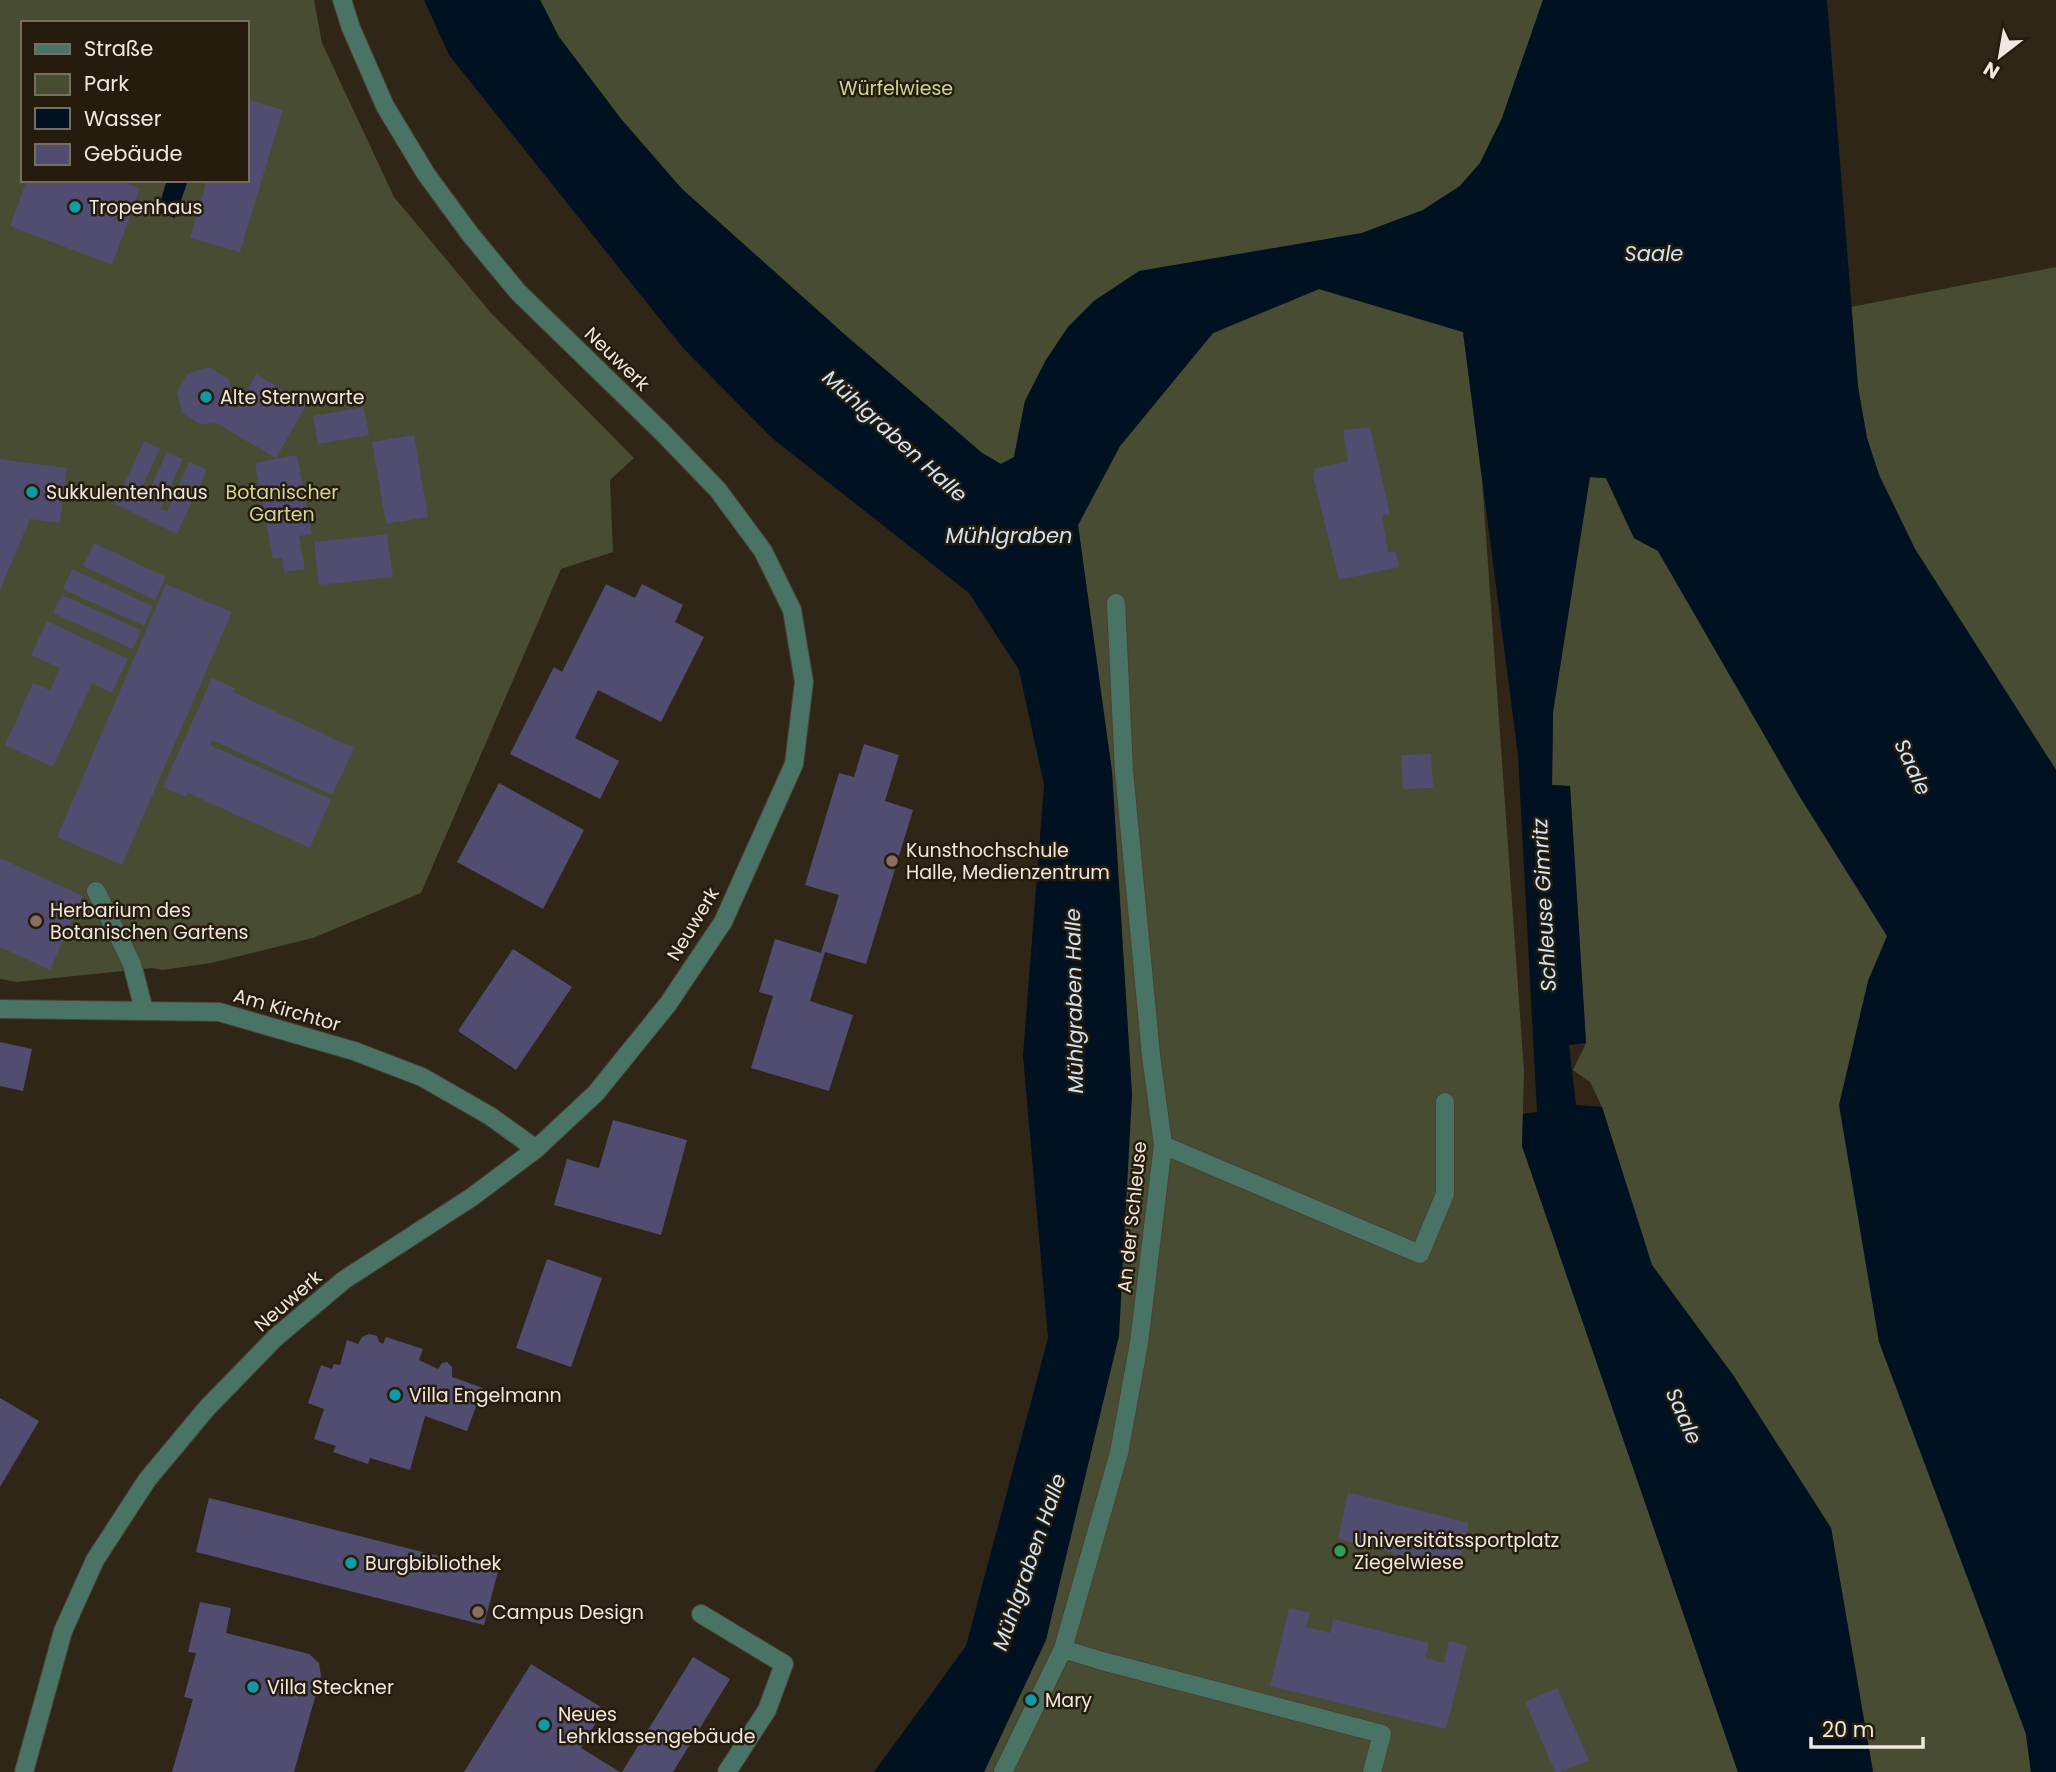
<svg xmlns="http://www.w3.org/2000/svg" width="2056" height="1772" viewBox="0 0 2056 1772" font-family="Poppins,sans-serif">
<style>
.green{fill:#474c32;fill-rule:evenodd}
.water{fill:#012}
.building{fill:#504d70}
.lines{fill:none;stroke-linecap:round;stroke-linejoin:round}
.minor-casing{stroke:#4b4133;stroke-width:20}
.minor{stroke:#497465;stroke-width:18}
.culture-dot{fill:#0f9aa8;stroke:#261c0e;stroke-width:2.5}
.education-dot{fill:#8d6e63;stroke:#261c0e;stroke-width:2.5}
.leisure-dot{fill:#2e9e5b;stroke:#261c0e;stroke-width:2.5}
.labels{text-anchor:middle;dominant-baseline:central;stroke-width:5;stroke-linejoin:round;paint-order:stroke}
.park-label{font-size:19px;fill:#cdd896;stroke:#261c0e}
.poi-label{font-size:19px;fill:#efe8df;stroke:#261c0e;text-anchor:start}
.street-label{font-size:19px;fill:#efe8df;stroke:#261c0e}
.water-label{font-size:21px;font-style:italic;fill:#cfe5f8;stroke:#261c0e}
</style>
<rect width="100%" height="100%" fill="#302617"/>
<path class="green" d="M0,0H314L322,43L394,197L491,313L634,458L610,480L613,552L561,569L421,893L313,938L211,963L162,970L152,968L17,982L0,979ZM23,23H247V180H23Z
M540,0H1543L1502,118L1480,163L1460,186L1423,210L1362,233L1139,272L1094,301L1068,327L1046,360L1025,401L1014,457L1001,464L982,453L843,333L682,189L621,119L559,37Z
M2056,267V770L1915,549L1879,475L1867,438L1858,387L1851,307Z
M1319,289L1463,332L1482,480L1524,1071L1522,1146L1738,1772H984L1046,1640L1132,1095L1112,772L1078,525L1120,446L1213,333Z
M1589,477L1606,478L1634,538L1658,551L1800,797L1888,936L1868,981L2026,1734L2031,1772H1873L1831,1528L1733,1375L1651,1265L1602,1107L1590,1082L1573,1070L1586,1043L1570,786L1552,785L1553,712Z"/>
<path class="water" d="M424,0H540L559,37L621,119L682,189L843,333L982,453L1001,464L1014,457L1025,401L1046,360L1068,327L1094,301L1139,271L1362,233L1423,210L1460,186L1480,163L1502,118L1543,0H1827L1858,387L1867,438L1879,475L1915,549L2056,770V1772H2031L2026,1734L1879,1342L1839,1105L1868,981L1887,936L1800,797L1658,551L1634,538L1606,478L1590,477L1553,712L1552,785L1570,786L1586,1043L1569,1045L1576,1105L1602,1107L1652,1265L1733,1375L1831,1528L1873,1772H1738L1522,1146L1523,1114L1537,1112L1518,755L1463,332L1319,289L1213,333L1120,446L1078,525L1112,772L1132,1095L1119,1336L1046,1640L984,1772H874L966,1646L1048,1338L1023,1056L1044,785L1019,670L969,593L772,438L683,348L449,55Z
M167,180H188L175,218L157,212Z"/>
<path class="building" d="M247,99L283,110L240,252L190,238L207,180H247Z
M27,180H118L140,189L112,265L10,226Z
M208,367L229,379L234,401L231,406L237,408L256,374L307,404L276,458L214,422L202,425L182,413L177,392L187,374Z
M364,407L369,435L318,444L313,416Z
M1370,427L1390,514L1382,516L1388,552H1396L1399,567L1339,580L1313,477L1316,468L1348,461L1343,430Z
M414,435L428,517L386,524L372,442Z
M144,441L160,448L137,498L144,501L167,452L183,459L160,509L167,511L189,462L207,470L177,534L115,504Z
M297,455L312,534L299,536L305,569L284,572L282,558L273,559L255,463Z
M0,459L67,468L60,523L30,519L0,590Z
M387,534L393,577L319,585L314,542Z
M94,543L166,577L155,600L83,566Z
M72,569L153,606L144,626L63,589Z
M166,584L232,612L122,865L57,837Z
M606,584L635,598L642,584L683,605L675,622L704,637L661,722L598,690L575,738L619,761L600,799L510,754L554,667L562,672Z
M62,595L141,630L133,649L53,613Z
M47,621L128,659L112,693L92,683L53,767L5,745L33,683L50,690L60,668L31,655Z
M212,678L235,688L233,692L354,748L332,795L212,740L210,745L331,799L310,848L188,793L186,797L163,787Z
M864,744L899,755L885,801L913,810L866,964L825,952L810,1001L853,1015L829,1091L751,1068L773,996L759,992L775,939L821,953L839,895L805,885L839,773L854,777Z
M1431,754L1433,788L1403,789L1401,755Z
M499,783L584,830L543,909L457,862Z
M0,858L83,896L50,970L0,947Z
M513,949L572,987L516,1070L458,1031Z
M0,1042L32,1049L23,1091L0,1086Z
M613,1120L687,1140L661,1235L554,1205L567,1159L599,1168Z
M547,1259L602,1278L571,1367L516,1348Z
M369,1334L377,1336L379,1342L383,1344L386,1337L423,1349L419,1360L438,1369L442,1363L447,1362L452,1367V1377L483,1388L467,1431L425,1416L410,1470L370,1458L368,1464L333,1452L336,1446L314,1439L324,1409L308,1403L321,1365L332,1369L334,1364L340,1365L347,1340L358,1344L362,1337Z
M0,1398L39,1421L0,1487Z
M1348,1492L1469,1523L1458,1569L1338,1539Z
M209,1498L498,1571L484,1625L196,1552Z
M200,1602L231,1608L226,1633L309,1654L319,1663L321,1676L294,1772H172L193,1699L184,1697L196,1653L188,1652Z
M1289,1608L1310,1613L1306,1627L1330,1633L1333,1619L1429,1643L1425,1658L1444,1663L1449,1641L1467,1646L1446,1729L1270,1686Z
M693,1657L730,1679L673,1772H622Z
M531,1664L604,1709L581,1748L620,1772H464Z
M1557,1688L1589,1760L1560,1772H1555L1525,1702Z"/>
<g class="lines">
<defs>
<path id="minor" d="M96,891L132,964L144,1010
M0,1009L219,1012L354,1051L422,1077L490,1116L536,1149
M1163,1145L1420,1254L1445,1194V1102
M701,1614L784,1664L767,1710L727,1772
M1063,1649L1102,1661L1382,1734L1372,1772
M24,1772L63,1631L95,1560L147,1480L207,1408L275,1338L344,1280L472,1197L536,1149L596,1093L668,1004L723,922L794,764L804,682L792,610L763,551L718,490L661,431L518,292L470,234L426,174L385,106L351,28L342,0
M1003,1772L1063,1649L1119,1453L1139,1343L1163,1145L1151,1055L1124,771L1116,603"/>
</defs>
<use href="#minor" class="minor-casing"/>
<use href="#minor" class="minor"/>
</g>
<g class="culture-dot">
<circle cx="75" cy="207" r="7"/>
<circle cx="206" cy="397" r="7"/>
<circle cx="32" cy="492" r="7"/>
<circle cx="395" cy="1395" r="7"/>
<circle cx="351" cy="1563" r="7"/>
<circle cx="253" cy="1687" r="7"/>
<circle cx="1031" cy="1700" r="7"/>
<circle cx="544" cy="1725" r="7"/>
</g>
<g class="education-dot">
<circle cx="892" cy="861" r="7"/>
<circle cx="36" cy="921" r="7"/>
<circle cx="478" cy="1612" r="7"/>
</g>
<circle class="leisure-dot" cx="1340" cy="1551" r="7"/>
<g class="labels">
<g class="park-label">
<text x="896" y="88">Würfelwiese</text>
<text x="282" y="492">Botanischer<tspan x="282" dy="22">Garten</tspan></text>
</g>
<g class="poi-label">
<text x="89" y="207">Tropenhaus</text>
<text x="220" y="397">Alte Sternwarte</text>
<text x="46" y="492">Sukkulentenhaus</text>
<text x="906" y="850">Kunsthochschule<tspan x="906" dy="22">Halle, Medienzentrum</tspan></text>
<text x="50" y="910">Herbarium des<tspan x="50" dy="22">Botanischen Gartens</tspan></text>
<text x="409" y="1395">Villa Engelmann</text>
<text x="1354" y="1540">Universitätssportplatz<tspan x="1354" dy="22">Ziegelwiese</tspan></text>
<text x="365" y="1563">Burgbibliothek</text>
<text x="492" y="1612">Campus Design</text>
<text x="267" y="1687">Villa Steckner</text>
<text x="1045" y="1700">Mary</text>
<text x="558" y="1714">Neues<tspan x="558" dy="22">Lehrklassengebäude</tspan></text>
</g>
<g class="street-label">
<text transform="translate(617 359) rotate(44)">Neuwerk</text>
<text transform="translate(693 924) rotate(-59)">Neuwerk</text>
<text transform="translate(287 1010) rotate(16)">Am Kirchtor</text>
<text transform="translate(1132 1217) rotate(-84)">An der Schleuse</text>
<text transform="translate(288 1301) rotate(-41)">Neuwerk</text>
</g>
<g class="water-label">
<text x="1654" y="253">Saale</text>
<text transform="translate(895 436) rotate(42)">Mühlgraben Halle</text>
<text x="1009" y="535">Mühlgraben</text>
<text transform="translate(1913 767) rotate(65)">Saale</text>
<text transform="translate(1544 905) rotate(-93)">Schleuse Gimritz</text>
<text transform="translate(1074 1001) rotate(-91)">Mühlgraben Halle</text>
<text transform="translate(1684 1416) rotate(66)">Saale</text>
<text transform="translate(1029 1562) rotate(-71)">Mühlgraben Halle</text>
</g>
</g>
<rect x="21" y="21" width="228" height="161" fill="#261c0e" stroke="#766e62" stroke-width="2"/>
<rect x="35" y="44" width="35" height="10" fill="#497465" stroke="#766e62" stroke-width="2"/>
<text x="84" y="56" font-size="21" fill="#efe8df">Straße</text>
<rect x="35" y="74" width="35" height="21" fill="#474c32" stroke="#766e62" stroke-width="2"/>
<text x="84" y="91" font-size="21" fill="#efe8df">Park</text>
<rect x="35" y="108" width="35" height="21" fill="#001122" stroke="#766e62" stroke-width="2"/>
<text x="84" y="126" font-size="21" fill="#efe8df">Wasser</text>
<rect x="35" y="144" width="35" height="21" fill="#504d70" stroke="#766e62" stroke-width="2"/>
<text x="84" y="161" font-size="21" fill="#efe8df">Gebäude</text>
<g transform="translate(2000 56) rotate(211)" stroke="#261c0e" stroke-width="5" paint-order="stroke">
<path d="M0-5L12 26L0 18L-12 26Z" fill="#efe8df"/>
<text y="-10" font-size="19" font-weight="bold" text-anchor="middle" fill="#efe8df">N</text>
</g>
<path d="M1811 1737v10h112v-10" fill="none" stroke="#efe8df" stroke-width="3.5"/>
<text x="1822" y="1737" font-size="21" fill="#efe8df" stroke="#261c0e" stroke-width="5" paint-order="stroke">20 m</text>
</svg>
